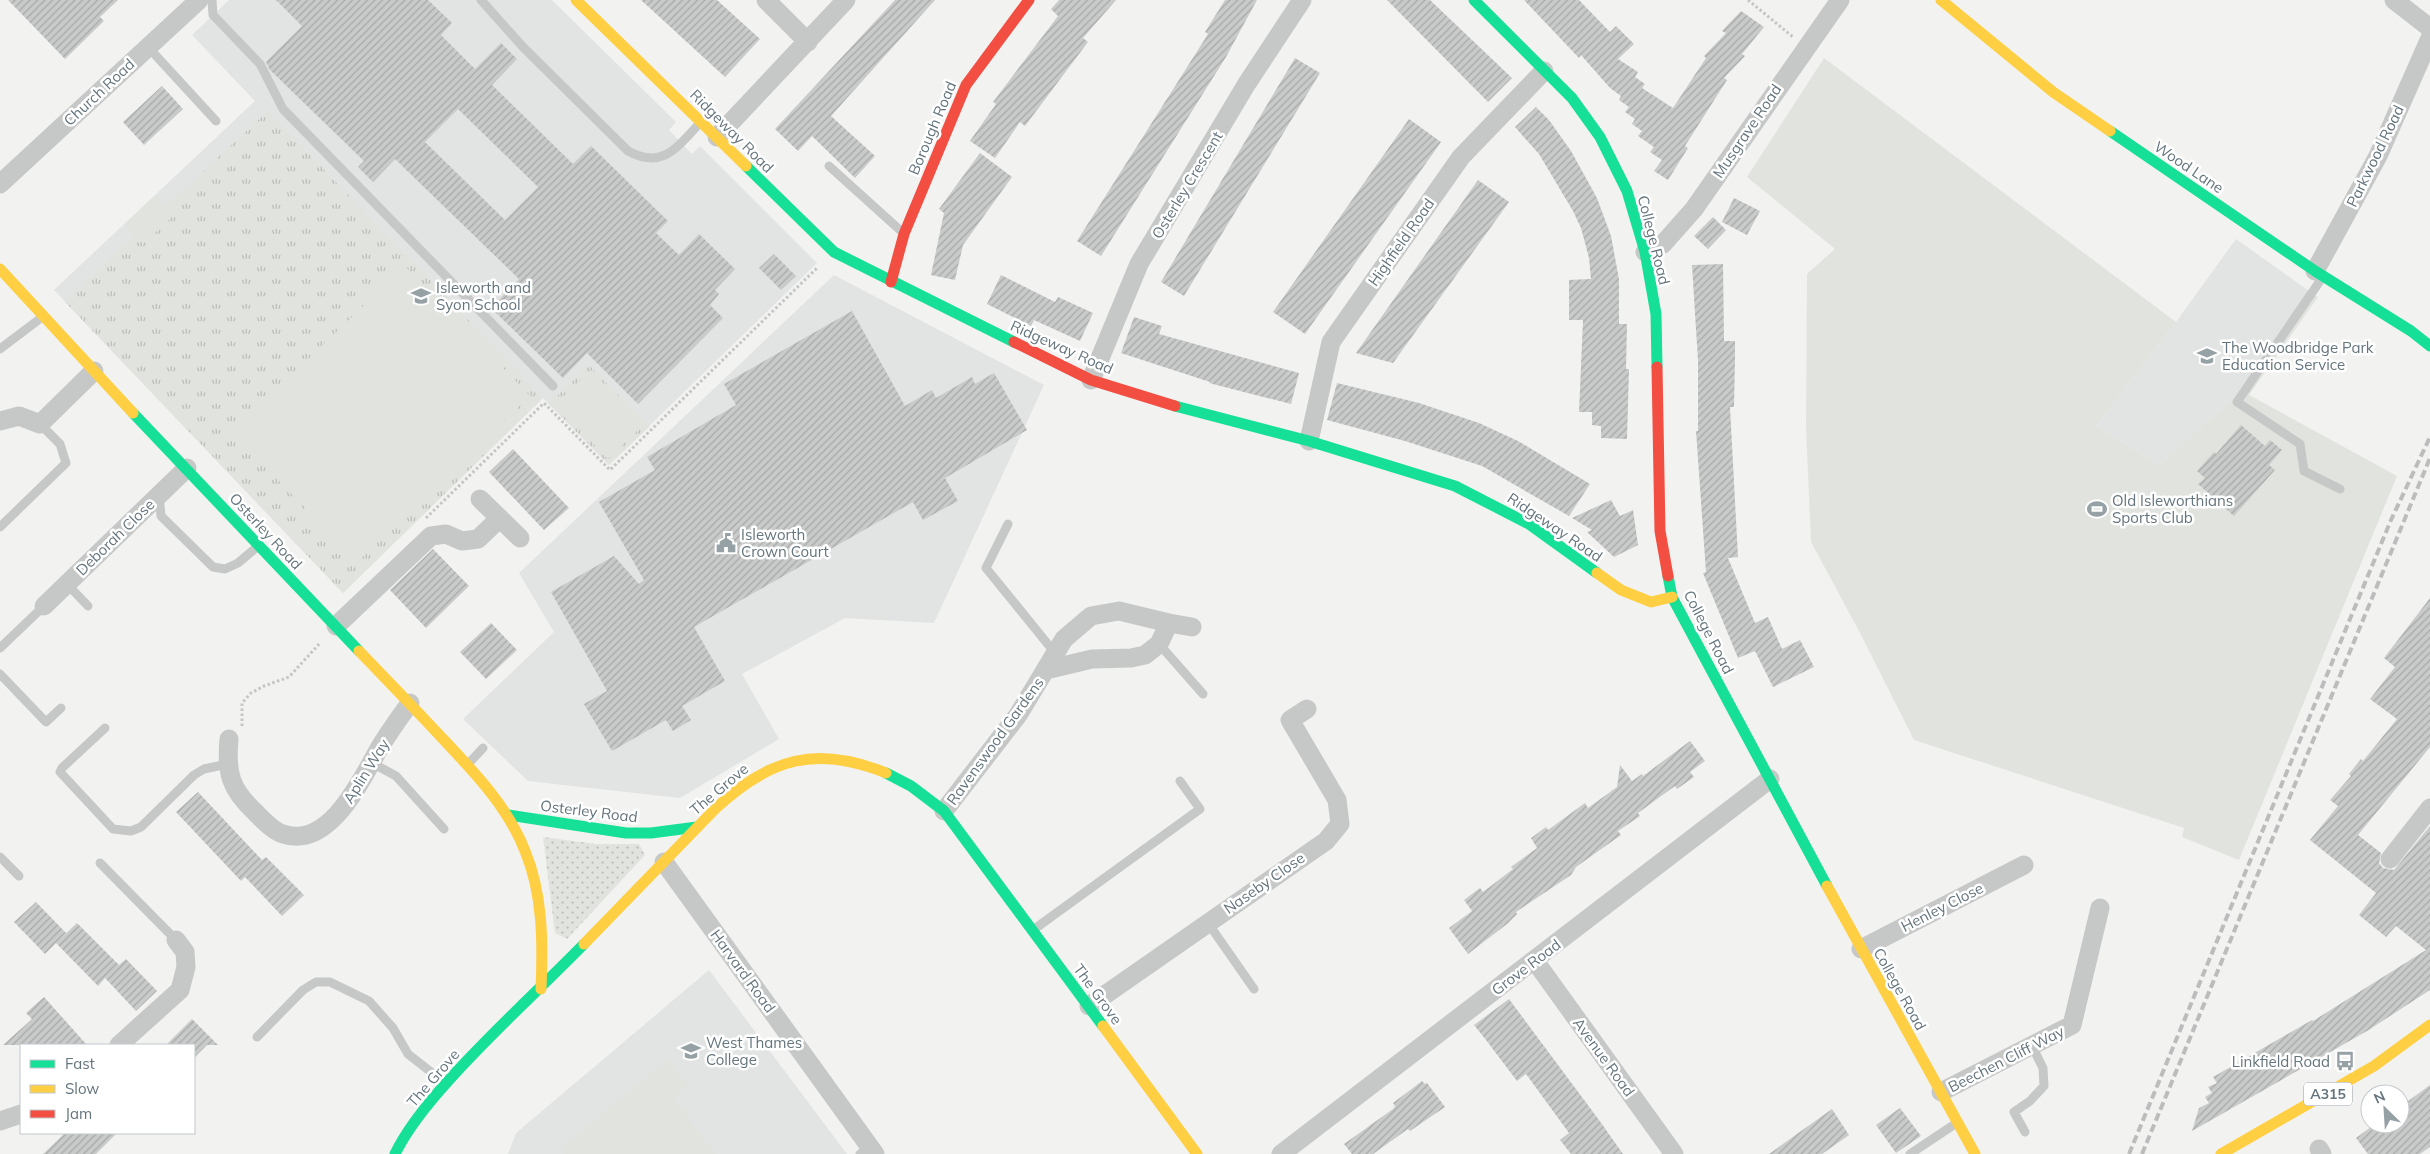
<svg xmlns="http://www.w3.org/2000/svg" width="2430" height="1154" viewBox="0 0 2430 1154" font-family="Mulish,sans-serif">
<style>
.built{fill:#e2e3e3}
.grass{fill:url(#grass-dots)}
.park{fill:url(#park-tufts)}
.pitch{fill:#e1e4de}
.building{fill:url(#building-hatch);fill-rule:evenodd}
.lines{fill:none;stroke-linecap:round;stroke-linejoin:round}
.path{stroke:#c4c5c5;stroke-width:3;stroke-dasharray:2.5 2.5;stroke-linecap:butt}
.lane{stroke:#c6c8c8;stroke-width:9}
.street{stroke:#c6c8c8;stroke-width:19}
.fast{stroke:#16e098;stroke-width:11}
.slow{stroke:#ffcf43;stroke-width:11}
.jam{stroke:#f24e42;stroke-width:11}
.rail{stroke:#bcbcbd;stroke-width:4;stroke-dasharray:8 4;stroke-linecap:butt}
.labels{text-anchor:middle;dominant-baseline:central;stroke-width:5;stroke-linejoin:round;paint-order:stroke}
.shield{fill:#fff;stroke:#939ea4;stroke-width:1}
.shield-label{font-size:14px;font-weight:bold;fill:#65757d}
.street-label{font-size:15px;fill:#65757d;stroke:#fff}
.poi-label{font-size:15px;fill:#65757d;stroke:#fff;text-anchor:start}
</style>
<defs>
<pattern id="grass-dots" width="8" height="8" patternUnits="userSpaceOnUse" patternTransform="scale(1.25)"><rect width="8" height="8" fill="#e1e4de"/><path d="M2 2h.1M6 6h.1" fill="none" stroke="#babdb9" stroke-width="1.8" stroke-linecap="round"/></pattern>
<pattern id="park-tufts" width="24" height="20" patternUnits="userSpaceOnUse" patternTransform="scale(1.25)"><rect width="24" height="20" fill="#e1e4de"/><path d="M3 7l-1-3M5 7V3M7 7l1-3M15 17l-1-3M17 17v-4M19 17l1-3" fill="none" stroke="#babdb9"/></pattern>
<pattern id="building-hatch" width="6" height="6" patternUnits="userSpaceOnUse" patternTransform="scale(1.25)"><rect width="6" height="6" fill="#c9caca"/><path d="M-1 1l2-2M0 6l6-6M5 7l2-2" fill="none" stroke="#a7a9a9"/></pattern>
</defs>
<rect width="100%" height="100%" fill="#f2f2f1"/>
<path class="built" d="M229,0H552L676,122L669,130L692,154L700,146L817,263L609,465L543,398L343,593L54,290L255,101L192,35Z
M2236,239L2309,291L2242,390L2159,465L2096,426L2176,322Z
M834,275L1044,385L934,623L845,618L742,674L779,739L680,798L528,781L463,719L554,632L519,573Z
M709,970L847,1154H508L516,1133Z"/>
<path class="grass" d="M543,837L596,844H639L645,855L567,939L555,933Z"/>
<path class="park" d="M268,111L543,398L343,593L64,301Z
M589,365L649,427L609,465L549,404Z"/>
<path class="pitch" d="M1824,58L2176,322L2096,426L2159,465L2242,390L2309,291L2318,297L2249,395L2397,476L2239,860L2182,837L2184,828L1914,740L1859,631L1811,542L1806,427L1807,274L1835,249L1747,177Z
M156,195L175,214L143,244L124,225Z
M405,266L530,396L357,562L232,432Z
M591,370L643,425L608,459L555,404Z
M668,1059L688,1086L673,1096L715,1154H564L560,1148Z"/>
<path class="building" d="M8,0H118L100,17L104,21L65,59Z
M276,0H428L452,23L441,35L475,69L501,43L517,59L492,85L573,164L591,146L668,221L656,233L679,255L699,234L735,269L715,290L719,294L710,305L723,318L638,404L587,353L563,378L491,308L519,279L395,159L373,182L358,167L364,161L270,70L266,62L302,26ZM458,109L538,187L505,220L425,142Z
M641,0H717L760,39L725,77Z
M895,0H935L831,116L875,156L855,178L812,136L798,151L775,129Z
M1059,0H1116L1083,38L1088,42L1025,126L1020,122L995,158L970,141L996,104L993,102L1058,16L1051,9Z
M1225,0H1257L1226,57L1101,256L1077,241L1208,34L1205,32Z
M1387,0H1430L1512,78L1488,102Z
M1524,0H1579L1610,32L1616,26L1634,44L1618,59L1638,72L1635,77L1645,84L1642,88L1673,108L1706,58L1704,56L1726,33L1722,31L1741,11L1764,27L1742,54L1745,56L1724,78L1727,80L1685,146L1688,148L1668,180L1654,171L1662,160L1650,152L1654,147L1638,136L1642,131L1632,124L1635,119L1625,112L1629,107L1619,100L1621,96L1610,88L1581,55L1579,58Z
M1295,58L1320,73L1184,296L1161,282Z
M162,86L183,109L144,145L123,122Z
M1536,107L1549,120L1571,151L1597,198L1611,236L1619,279V324H1627L1626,369H1629L1627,439L1601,438V426L1592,425V412H1579L1583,320H1569V280L1591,279L1589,258L1581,228L1573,211L1539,154L1515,127Z
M1409,119L1441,142L1305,334L1273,312Z
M980,153L1012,177L963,245L955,280L931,275L944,213L939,209Z
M1478,180L1509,202L1393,363L1356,353Z
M1734,198L1760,211L1747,235L1722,222Z
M1713,217L1726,230L1708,249L1694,236Z
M774,254L796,276L781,290L759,268Z
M1723,264L1724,341H1735V360L1734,407H1730L1738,557L1728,558L1755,623L1768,617L1782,649L1800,640L1814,667L1773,687L1755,651L1738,658L1703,573L1706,572L1696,431H1698V361L1692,265Z
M1001,275L1055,302L1058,297L1093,313L1080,341L1034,320L1031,326L987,304Z
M852,311L905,406L932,390L936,398L972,377L975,384L994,373L1027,430L945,478L958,501L923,520L913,502L694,627L725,681L682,706L691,720L673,731L666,720L612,751L584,704L607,691L551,592L614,556L639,584L644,580L599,502L655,470L647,457L736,405L724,384Z
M1134,317L1162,326L1159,334L1299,373L1291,404L1209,383L1210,382L1121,353Z
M1337,383L1419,403L1479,423L1518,441L1590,484L1569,516L1482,466L1405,441L1327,420Z
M2241,425L2265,446L2270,440L2282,450L2269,465L2275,470L2234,516L2198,484L2205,478L2197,471L2214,452L2216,454Z
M513,449L569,508L544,530L489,472Z
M1611,500L1620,516L1633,510L1638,545L1614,557L1587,532L1592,530L1572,518Z
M433,549L469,586L426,628L390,590Z
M2430,598V747L2358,835L2381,853L2379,863L2383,868L2394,870L2430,826V990L2367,1031L2192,1131L2199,1108L2209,1103L2205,1097L2212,1093L2208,1087L2217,1083L2213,1077L2312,1020L2313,1021L2426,950L2396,926L2386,937L2359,915L2376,893L2310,840L2338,806L2330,800L2351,776L2349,774L2361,759L2363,761L2397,719L2370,699L2395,667L2384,658Z
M491,623L517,650L486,679L460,652Z
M1690,741L1705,761L1690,772L1694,777L1677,789L1675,786L1638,813L1640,816L1618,831L1621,835L1576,867L1571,875L1516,912L1517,914L1507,924L1468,954L1449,928L1472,911L1464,900L1480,888L1483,892L1513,869L1511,867L1537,848L1531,838L1546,827L1548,830L1585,803L1588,808L1617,787L1620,765L1632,781L1642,774L1643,776Z
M198,792L262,860L266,857L304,895L282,916L245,877L241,881L176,812Z
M36,902L66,933L45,954L14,922Z
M77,923L119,965L126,959L157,991L136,1011L105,978L98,986L56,943Z
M44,997L87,1045H3L32,1019L26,1013Z
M1509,999L1599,1120L1623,1154H1571L1560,1140L1569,1133L1526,1074L1517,1081L1486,1040L1474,1025Z
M192,1019L218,1045H207L194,1058V1045H166Z
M1422,1081L1425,1084L1427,1083L1445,1107L1410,1131L1408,1129L1373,1154H1352L1344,1144L1393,1109L1395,1106L1393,1103Z
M2430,1085V1147L2420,1154H2368L2356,1138L2375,1124H2400V1107Z
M1900,1108L1921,1136L1896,1153L1876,1125Z
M1832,1109L1849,1135L1822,1154H1769Z
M65,1133H117L96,1154H43Z"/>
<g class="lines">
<path class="path" d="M1748,0L1793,37
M426,518L544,403L610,470L817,268
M242,726V703L251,693L264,686L289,677L320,643"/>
<path class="lane" d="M212,0L213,15L260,64L283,109L553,386
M481,0L523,47L628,151C663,170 677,147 700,123
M148,47L216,121
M829,166L901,231
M2322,278L2237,402L2300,444L2304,471L2340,489
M0,349L41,318
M159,495L161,516L213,567L225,569L238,563L257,547
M1008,524L986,568L1055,653
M0,527L66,463L60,444L40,424
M67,584L88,606
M1159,644L1203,694
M0,648L44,606
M0,674L46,722L61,708
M105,728L62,768L60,772L113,829L131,831L141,827L194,775L204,769L227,764
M372,763L396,776L444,829
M469,763L483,748
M0,857L19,876
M100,863L176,940
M1208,923L1254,989
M1033,930L1200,809L1180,781
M257,1037L303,990L316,982H330L369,1001L393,1028L408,1054L445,1083
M2025,1132L2014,1112L2030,1101L2044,1086L2043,1068L2032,1046
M860,1154L870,1146
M1910,1154L1955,1124"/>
<path class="street" d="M766,0L808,42
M2394,0L2430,28
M717,137L846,0
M0,184L199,0
M1645,252L1663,244L1694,209L1840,0
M2315,271L2378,156L2430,38
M1091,380L1139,264L1246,85L1302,0
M0,421L19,416L40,424L94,371
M1309,441L1331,342L1461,157L1544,71
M480,499L520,538
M44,606L187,468
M1169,623L1192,627
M336,626L431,536L446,534L462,541L478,539L499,519
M229,739C226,773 230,789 256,813C263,820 273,831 283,834C330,850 362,778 380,747C389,732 400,717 410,703
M944,811L1018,715L1064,639L1091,616L1119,611L1169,623L1159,644L1145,655L1131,658L1092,659L1046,670
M2390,859L2430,808
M664,862L875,1154
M1861,949L2024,865
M1535,961L1674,1154
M1089,1006L1326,841L1340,824L1337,800L1290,720L1307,709
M119,1045L180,990L186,967L185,952L176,940
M1941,1092L2072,1025L2100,908
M0,1121L21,1114
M2319,1149L2322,1154
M1281,1154L1770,779"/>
<path class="fast" d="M1474,0L1572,98L1600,137L1627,191L1645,252L1656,314L1657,367
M2110,131L2315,271L2411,331L2430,346
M746,166L834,252L1014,342
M1175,406L1309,441L1455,486L1529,524L1597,573
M133,413L359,651
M1668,576L1672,597L1827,886
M886,773L911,786L944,811L1103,1026
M508,815L626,833H651L697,827
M395,1154C408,1127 429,1102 449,1080C492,1032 540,989 584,944"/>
<path class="slow" d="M576,0L746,166
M1941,0L2053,92L2110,131
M0,269L133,413
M1597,573L1621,590L1651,602L1672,597
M359,651C387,680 415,709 443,739C475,773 508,807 525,851C543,894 543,943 541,989
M1827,886L1975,1154
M584,944L716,808C770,758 816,745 886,773
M1103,1026L1197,1154
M2221,1154L2374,1066L2430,1025"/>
<path class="jam" d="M891,282L904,234L966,85L1029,0
M1014,342L1091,380L1175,406
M1657,367L1660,531L1668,576"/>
<path class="rail" d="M2129,1154L2350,619L2391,520L2430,437
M2142,1154L2430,458"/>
</g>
<defs>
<symbol id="school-bare" viewBox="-9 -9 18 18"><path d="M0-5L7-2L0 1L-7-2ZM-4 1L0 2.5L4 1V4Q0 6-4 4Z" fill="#96a1a6" stroke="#fff" stroke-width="2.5" paint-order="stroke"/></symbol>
<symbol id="stadium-bare" viewBox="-9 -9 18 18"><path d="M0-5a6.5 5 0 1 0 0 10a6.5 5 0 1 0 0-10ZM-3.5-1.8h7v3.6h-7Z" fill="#96a1a6" stroke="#fff" stroke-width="2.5" paint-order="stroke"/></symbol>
<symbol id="civic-bare" viewBox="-9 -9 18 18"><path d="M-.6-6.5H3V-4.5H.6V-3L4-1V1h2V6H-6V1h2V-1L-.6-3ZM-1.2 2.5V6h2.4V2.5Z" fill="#96a1a6" stroke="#fff" stroke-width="2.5" paint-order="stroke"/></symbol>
<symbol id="university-bare" viewBox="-9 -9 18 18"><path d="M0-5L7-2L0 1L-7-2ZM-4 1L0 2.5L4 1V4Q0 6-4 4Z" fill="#96a1a6" stroke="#fff" stroke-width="2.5" paint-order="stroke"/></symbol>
<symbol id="bus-bare" viewBox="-9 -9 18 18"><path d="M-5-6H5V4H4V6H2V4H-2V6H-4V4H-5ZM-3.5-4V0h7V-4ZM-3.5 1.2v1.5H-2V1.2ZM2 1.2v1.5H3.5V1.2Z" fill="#96a1a6" stroke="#fff" stroke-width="2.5" paint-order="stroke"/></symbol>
</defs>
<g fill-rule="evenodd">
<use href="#school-bare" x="407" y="282" width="28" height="28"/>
<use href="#school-bare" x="2193" y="342" width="28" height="28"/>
<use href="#stadium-bare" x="2083" y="495" width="28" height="28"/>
<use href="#civic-bare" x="712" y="529" width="28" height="28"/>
<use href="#university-bare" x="677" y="1037" width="28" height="28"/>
<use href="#bus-bare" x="2331" y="1047" width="28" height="28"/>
</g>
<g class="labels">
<rect class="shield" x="2304" y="1082.5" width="48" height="23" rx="4"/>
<g class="shield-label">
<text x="2328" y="1094">A315</text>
</g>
<g class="street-label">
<text transform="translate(99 92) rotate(-43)">Church Road</text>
<text transform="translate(932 128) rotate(-67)">Borough Road</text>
<text transform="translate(732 131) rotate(45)">Ridgeway Road</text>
<text transform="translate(1747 131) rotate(-56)">Musgrave Road</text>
<text transform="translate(2375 156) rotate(-64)">Parkwood Road</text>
<text transform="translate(2189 167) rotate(34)">Wood Lane</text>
<text transform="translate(1187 185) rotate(-59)">Osterley Crescent</text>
<text transform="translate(1654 240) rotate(76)">College Road</text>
<text transform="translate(1401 242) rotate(-55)">Highfield Road</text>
<text transform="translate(1062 347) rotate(24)">Ridgeway Road</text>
<text transform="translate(1555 527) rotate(34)">Ridgeway Road</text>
<text transform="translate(266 531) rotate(47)">Osterley Road</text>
<text transform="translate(115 537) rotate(-44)">Deborah Close</text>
<text transform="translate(1709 632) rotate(63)">College Road</text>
<text transform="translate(995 741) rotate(-54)">Ravenswood Gardens</text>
<text transform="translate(366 771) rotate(-58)">Aplin Way</text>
<text transform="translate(719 789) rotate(-40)">The Grove</text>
<text transform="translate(589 811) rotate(7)">Osterley Road</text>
<text transform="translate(1264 883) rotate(-35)">Naseby Close</text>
<text transform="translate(1942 907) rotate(-27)">Henley Close</text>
<text transform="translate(1526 967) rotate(-37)">Grove Road</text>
<text transform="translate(743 971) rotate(54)">Harvard Road</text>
<text transform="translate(1900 989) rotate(61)">College Road</text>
<text transform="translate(1098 994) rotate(54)">The Grove</text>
<text transform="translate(1604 1057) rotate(54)">Avenue Road</text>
<text transform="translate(2006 1059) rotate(-27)">Beechen Cliff Way</text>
<text transform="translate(433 1078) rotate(-49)">The Grove</text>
</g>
<g class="poi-label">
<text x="436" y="287">Isleworth and<tspan x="436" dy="17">Syon School</tspan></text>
<text x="2222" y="347">The Woodbridge Park<tspan x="2222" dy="17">Education Service</tspan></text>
<text x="2112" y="500">Old Isleworthians<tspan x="2112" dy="17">Sports Club</tspan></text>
<text x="741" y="534">Isleworth<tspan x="741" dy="17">Crown Court</tspan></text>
<text x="706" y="1042">West Thames<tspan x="706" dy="17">College</tspan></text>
<text x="2330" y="1061" text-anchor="end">Linkfield Road</text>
</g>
</g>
<rect x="20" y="1044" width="175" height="90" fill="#ffffff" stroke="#c1c8cb"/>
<rect x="30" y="1060" width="25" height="8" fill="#16e098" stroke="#c1c8cb"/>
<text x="65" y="1069" font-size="15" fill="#65757d">Fast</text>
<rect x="30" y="1085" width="25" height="8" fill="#ffcf43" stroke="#c1c8cb"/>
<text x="65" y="1094" font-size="15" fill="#65757d">Slow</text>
<rect x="30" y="1110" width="25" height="8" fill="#f24e42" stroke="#c1c8cb"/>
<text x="65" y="1119" font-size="15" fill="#65757d">Jam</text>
<g transform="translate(2385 1109) rotate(335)"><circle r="24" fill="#ffffff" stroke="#c1c8cb"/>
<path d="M0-4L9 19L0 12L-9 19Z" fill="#96a1a6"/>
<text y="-8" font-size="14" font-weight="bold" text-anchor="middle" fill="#65757d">N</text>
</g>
</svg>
